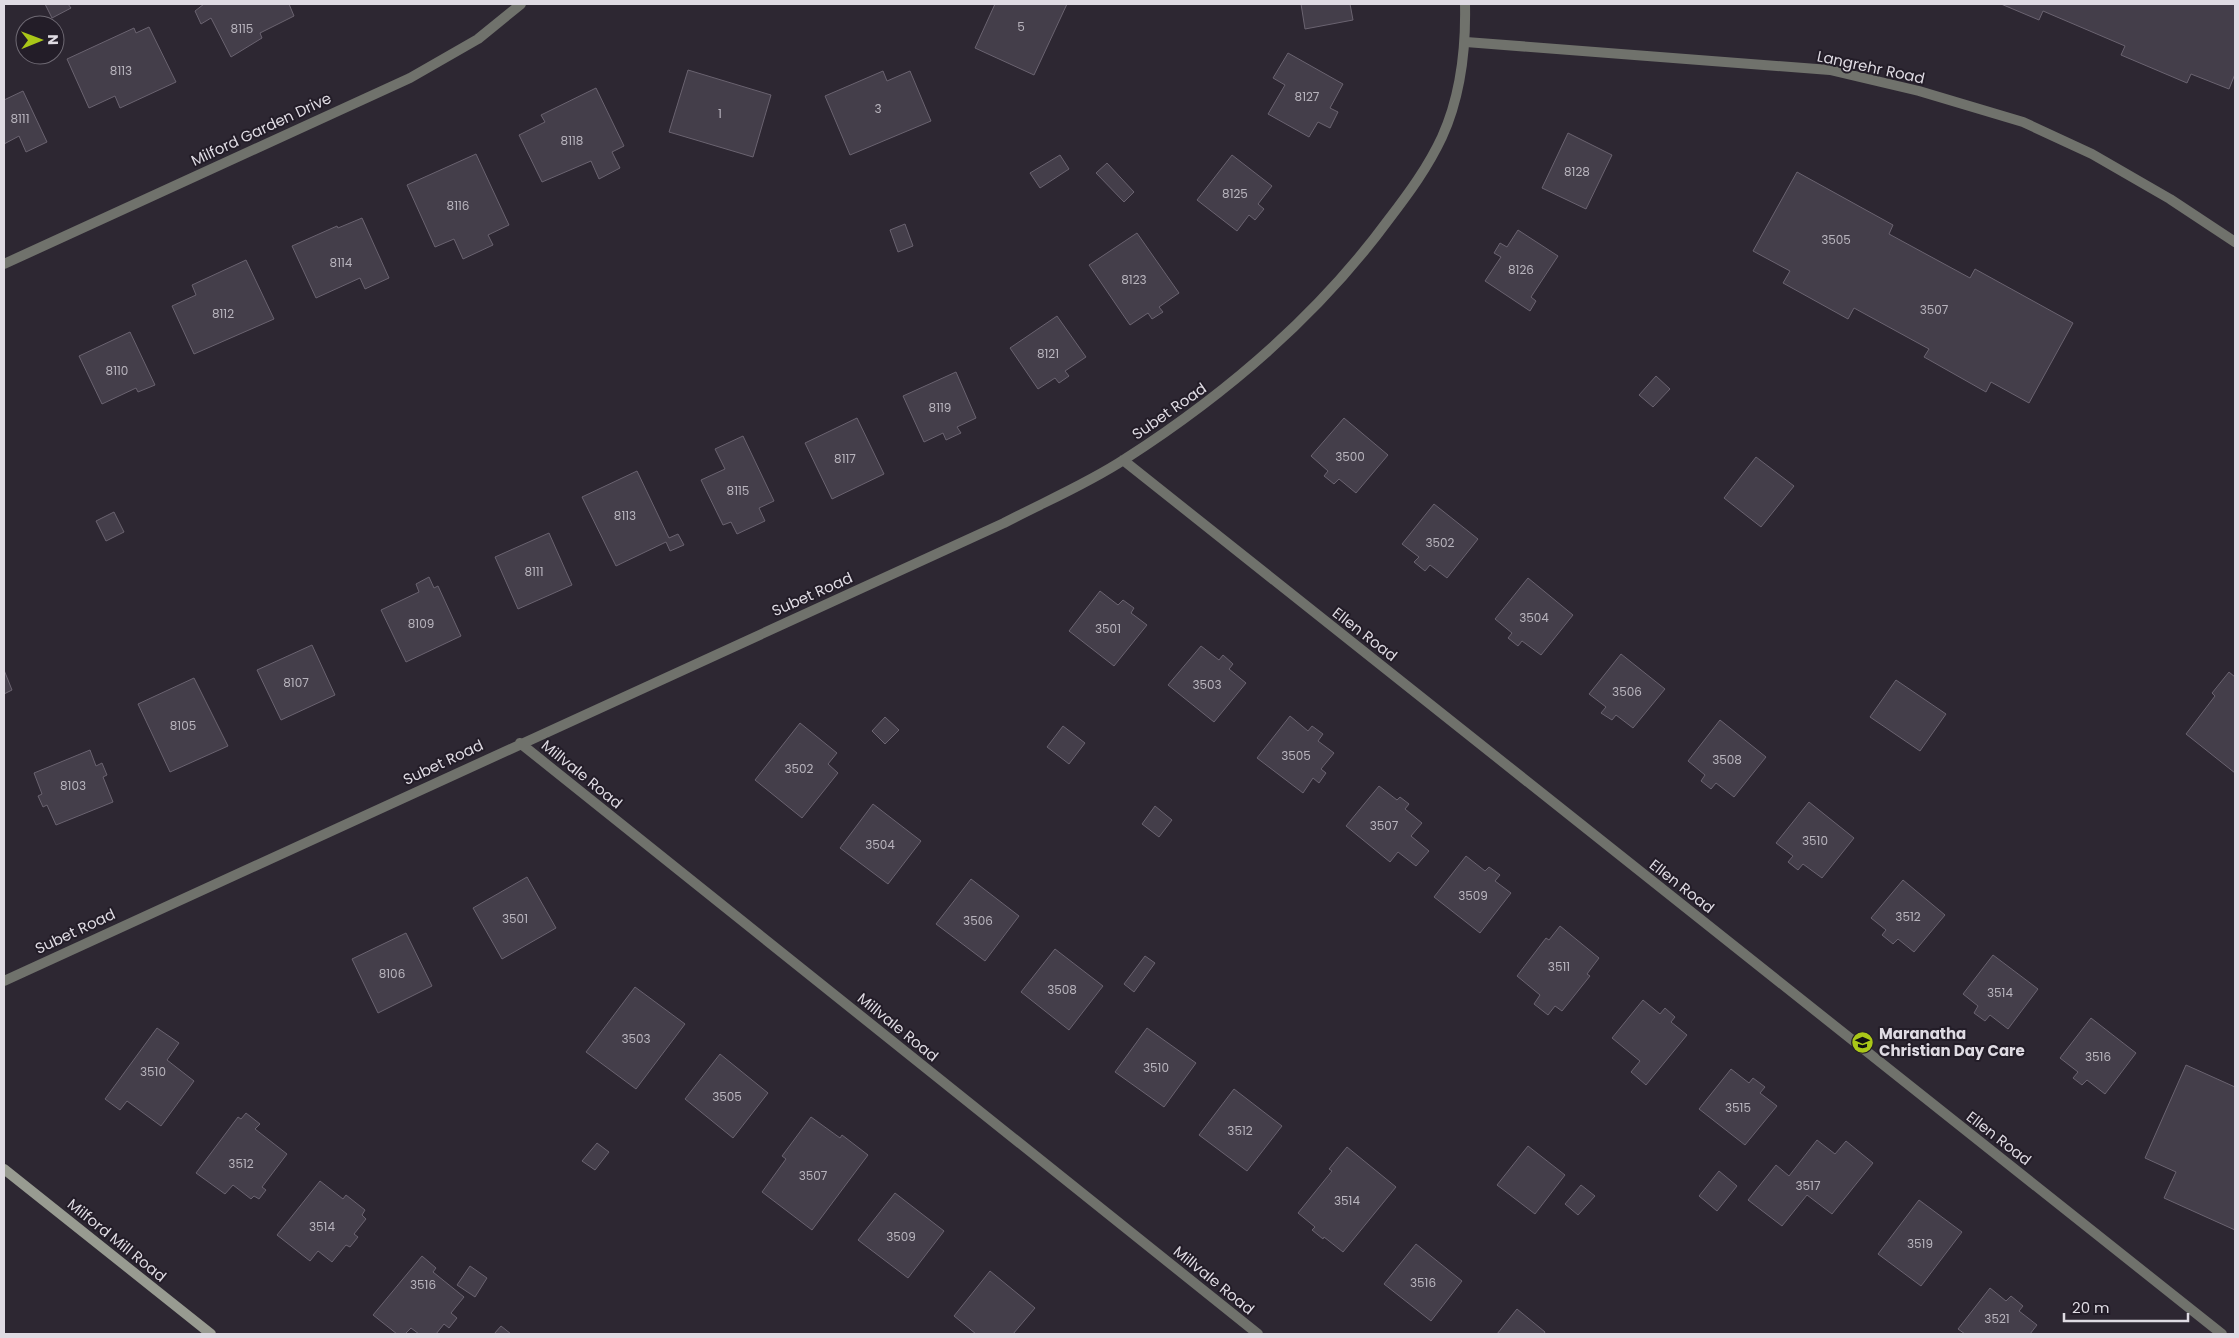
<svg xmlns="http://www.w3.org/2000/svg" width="2239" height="1338" viewBox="0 0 2239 1338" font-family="Poppins,sans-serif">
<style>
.building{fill:#443e4a;stroke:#6a6370}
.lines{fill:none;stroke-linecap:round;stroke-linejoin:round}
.street{stroke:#70726c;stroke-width:10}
.secondary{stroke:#989b91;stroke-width:10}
.labels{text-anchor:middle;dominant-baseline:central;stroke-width:4;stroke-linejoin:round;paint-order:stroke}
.number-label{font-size:12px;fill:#b8b4bd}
.street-label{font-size:15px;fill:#dfdbe3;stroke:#231d28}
.poi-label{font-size:15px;font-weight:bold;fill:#dfdbe3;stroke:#231d28;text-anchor:start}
</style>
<rect width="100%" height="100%" fill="#2d2732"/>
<path class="building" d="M45,4H68L71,8L52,18Z
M204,4H289L294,16L260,33L262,38L231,57L211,18L201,24L195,11Z
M995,4H1067L1034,75L975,48Z
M1301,4H1350L1353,20L1305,29Z
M2001,4H2235V74L2229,89L2191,74L2187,83L2121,55L2125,46L2043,11L2039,20Z
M149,27L176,82L120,108L115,96L89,108L67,59L134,28L136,33Z
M1288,53L1343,84L1330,108L1338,112L1330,128L1318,122L1309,137L1268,114L1285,85L1273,78Z
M688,70L771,95L753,157L669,132Z
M883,71L887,81L910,71L931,121L850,155L825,96Z
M596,88L624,146L612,152L620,168L599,179L591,161L542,182L519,135L545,122L541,115Z
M23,91L47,142L26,152L19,136L4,144V100Z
M1568,133L1612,155L1586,209L1542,188Z
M476,154L509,225L488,235L493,245L463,259L454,239L435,247L407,185Z
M1060,155L1069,169L1040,188L1030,173Z
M1232,155L1272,186L1258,204L1264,209L1255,220L1249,215L1237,231L1197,200Z
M1107,163L1134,192L1124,202L1096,173Z
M1797,172L1893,225L1889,234L1970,278L1975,269L2073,323L2029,403L1991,382L1986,392L1924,357L1929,349L1854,308L1848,319L1783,283L1790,271L1753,251Z
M362,218L389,278L365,289L360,278L316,298L292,246L337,226L338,228Z
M905,224L913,246L898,252L890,230Z
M1518,230L1558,256L1531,297L1536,301L1530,311L1485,281L1501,257L1494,253L1500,243L1507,247Z
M1137,233L1179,293L1159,307L1163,312L1152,319L1148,313L1130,325L1089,265Z
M246,260L274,319L194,354L172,306L196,295L192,285Z
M1057,316L1086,357L1065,371L1069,376L1059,383L1055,378L1038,389L1010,348Z
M130,332L155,385L138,392L136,388L102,404L79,356Z
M956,372L976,418L957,427L961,433L946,440L943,433L924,442L903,396Z
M1656,376L1670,389L1653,407L1639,395Z
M857,418L884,474L832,499L805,443Z
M1344,418L1388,455L1356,493L1339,479L1334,484L1324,476L1328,471L1311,456Z
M743,436L774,501L759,508L765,521L737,534L731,522L723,525L701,480L725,469L715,449Z
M1756,457L1794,486L1761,527L1724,498Z
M637,471L669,538L678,534L684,545L670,551L666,542L616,566L582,497Z
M1434,504L1478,539L1447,578L1430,565L1425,571L1414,562L1419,557L1402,544Z
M114,512L124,532L106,541L96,521Z
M549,533L572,585L518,609L495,557Z
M429,577L434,588L438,586L461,636L406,662L381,610L419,592L416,584Z
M1528,578L1573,615L1541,655L1522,641L1518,646L1508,638L1512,633L1495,619Z
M1100,591L1118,605L1123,600L1134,608L1131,613L1147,625L1114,666L1069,631Z
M312,645L335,695L281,720L257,670Z
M1201,646L1219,660L1223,655L1233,664L1229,669L1246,683L1214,722L1168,685Z
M1621,654L1665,689L1633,728L1616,715L1612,720L1601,713L1606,707L1589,694Z
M4,670L12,690L4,694Z
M2229,672L2235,677V773L2186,734L2215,696L2212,693Z
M194,678L228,746L170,772L138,704Z
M1896,680L1946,714L1920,751L1870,717Z
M1290,716L1308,731L1312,726L1323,734L1318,741L1334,753L1321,769L1326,773L1319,783L1313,778L1303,793L1257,758Z
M885,717L899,730L885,744L872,731Z
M1720,720L1766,757L1734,797L1716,783L1711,789L1701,781L1705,775L1688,761Z
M800,723L837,753L828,764L838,773L802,818L755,780Z
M1063,726L1085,743L1069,764L1047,747Z
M90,750L96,766L102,763L107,775L103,777L113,802L56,825L47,805L43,807L38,796L42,794L34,773Z
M1379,786L1397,800L1400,797L1409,804L1405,809L1422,823L1411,836L1429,851L1416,866L1398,852L1390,862L1346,826Z
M1809,802L1854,838L1822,878L1803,864L1798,870L1788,862L1793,856L1776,843Z
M873,804L921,841L888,884L840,848Z
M1155,806L1172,820L1159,837L1142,824Z
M1466,856L1485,871L1489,867L1500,875L1495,881L1511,893L1480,933L1434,897Z
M527,877L556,928L502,959L473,908Z
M971,879L1019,916L985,961L936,924Z
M1903,880L1945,915L1914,952L1898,939L1893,944L1882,935L1886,930L1871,918Z
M1560,926L1599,958L1587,974L1590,976L1562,1011L1555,1006L1548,1015L1534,1004L1540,995L1517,976L1546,938L1549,940Z
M406,933L432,986L378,1013L352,959Z
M1055,949L1103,986L1069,1030L1021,992Z
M1993,955L2038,989L2008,1029L1990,1015L1985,1021L1974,1013L1978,1006L1963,994Z
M1145,956L1155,963L1134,992L1124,984Z
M635,987L685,1024L636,1089L586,1052Z
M1643,1000L1660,1014L1665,1008L1675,1017L1671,1022L1687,1035L1646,1085L1631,1072L1640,1061L1612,1038Z
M2091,1018L2136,1053L2105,1094L2087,1080L2082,1085L2073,1078L2078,1072L2060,1058Z
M157,1028L179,1043L167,1060L194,1081L161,1126L127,1101L120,1110L105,1099Z
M1147,1028L1196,1063L1164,1107L1115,1072Z
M720,1054L768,1093L733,1138L685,1099Z
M2186,1065L2235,1087V1230L2164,1198L2176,1172L2145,1158Z
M1731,1069L1749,1083L1753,1078L1765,1087L1760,1093L1777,1106L1745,1145L1699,1109Z
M1234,1089L1282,1126L1247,1171L1199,1135Z
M246,1113L260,1124L255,1129L287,1154L262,1187L266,1190L259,1199L254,1196L251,1199L233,1185L225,1194L196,1173L238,1117L241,1119Z
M811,1117L840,1138L842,1135L868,1155L812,1230L762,1192L786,1159L782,1156Z
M1817,1140L1835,1154L1846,1141L1873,1163L1832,1214L1807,1195L1782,1226L1748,1200L1776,1165L1789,1176Z
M597,1143L609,1152L595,1170L582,1161Z
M1528,1146L1565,1175L1535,1214L1497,1185Z
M1347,1147L1396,1187L1343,1252L1324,1237L1323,1239L1312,1230L1315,1227L1298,1213L1332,1171L1329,1169Z
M1719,1171L1737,1186L1717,1211L1699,1196Z
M320,1181L343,1199L346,1195L365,1210L362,1215L366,1219L354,1234L358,1237L350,1247L346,1245L332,1262L318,1251L310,1261L277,1235Z
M1581,1185L1595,1196L1578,1215L1565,1204Z
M895,1193L944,1231L908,1278L858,1240Z
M1919,1200L1962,1232L1921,1286L1878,1254Z
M1416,1244L1462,1281L1431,1321L1384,1284Z
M422,1256L436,1268L433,1272L464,1297L451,1313L457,1318L449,1328L444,1324L436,1334H419L411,1328L405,1334H397L373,1315Z
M470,1266L487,1278L475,1297L457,1285Z
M990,1271L1035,1308L1013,1334H976L954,1316Z
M1990,1288L2006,1301L2011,1296L2023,1306L2019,1311L2037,1325L2030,1334H1965L1958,1329Z
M1517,1309L1545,1332L1544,1334H1497Z
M501,1326L511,1334H494Z"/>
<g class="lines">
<path class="street" d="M1466,42L1830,70L1919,91L2023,122L2092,154L2170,199L2235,242
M4,264L410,78L478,39L521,4
M1123,460L2222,1334
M520,743L1258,1334
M4,981L1004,523C1044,502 1087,484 1125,459C1226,394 1317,317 1389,219C1409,193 1428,167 1442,137C1461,95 1466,49 1465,4"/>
<path class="secondary" d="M4,1169L211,1334"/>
</g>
<defs>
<symbol id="school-disc" viewBox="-11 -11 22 22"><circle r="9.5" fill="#aac718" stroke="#231d28"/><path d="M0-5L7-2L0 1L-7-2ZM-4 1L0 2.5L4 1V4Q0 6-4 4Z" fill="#111"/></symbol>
</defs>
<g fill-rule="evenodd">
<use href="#school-disc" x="1850" y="1030" width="25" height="25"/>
</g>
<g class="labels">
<g class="number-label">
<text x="1021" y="26">5</text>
<text x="242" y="28">8115</text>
<text x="121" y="70">8113</text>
<text x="1307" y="96">8127</text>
<text x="878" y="108">3</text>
<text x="720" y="113">1</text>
<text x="20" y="118">8111</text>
<text x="572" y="140">8118</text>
<text x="1577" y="171">8128</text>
<text x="1235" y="193">8125</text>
<text x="458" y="205">8116</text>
<text x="1836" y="239">3505</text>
<text x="341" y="262">8114</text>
<text x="1521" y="269">8126</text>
<text x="1134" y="279">8123</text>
<text x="1934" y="309">3507</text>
<text x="223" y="313">8112</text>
<text x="1048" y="353">8121</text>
<text x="117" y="370">8110</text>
<text x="940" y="407">8119</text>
<text x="1350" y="456">3500</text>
<text x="845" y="458">8117</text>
<text x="738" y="490">8115</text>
<text x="625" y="515">8113</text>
<text x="1440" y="542">3502</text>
<text x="534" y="571">8111</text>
<text x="1534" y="617">3504</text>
<text x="421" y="623">8109</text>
<text x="1108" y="628">3501</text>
<text x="296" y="682">8107</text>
<text x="1207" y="684">3503</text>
<text x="1627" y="691">3506</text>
<text x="183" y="725">8105</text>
<text x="1296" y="755">3505</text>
<text x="1727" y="759">3508</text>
<text x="799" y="768">3502</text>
<text x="73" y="785">8103</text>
<text x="1384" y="825">3507</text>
<text x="1815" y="840">3510</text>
<text x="880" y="844">3504</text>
<text x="1473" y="895">3509</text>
<text x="1908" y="916">3512</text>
<text x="515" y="918">3501</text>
<text x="978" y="920">3506</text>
<text x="1559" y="966">3511</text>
<text x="392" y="973">8106</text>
<text x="1062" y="989">3508</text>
<text x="2000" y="992">3514</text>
<text x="636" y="1038">3503</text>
<text x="2098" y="1056">3516</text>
<text x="1156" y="1067">3510</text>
<text x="153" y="1071">3510</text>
<text x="727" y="1096">3505</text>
<text x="1738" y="1107">3515</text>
<text x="1240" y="1130">3512</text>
<text x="241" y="1163">3512</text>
<text x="813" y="1175">3507</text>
<text x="1808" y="1185">3517</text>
<text x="1347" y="1200">3514</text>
<text x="322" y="1226">3514</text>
<text x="901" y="1236">3509</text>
<text x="1920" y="1243">3519</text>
<text x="1423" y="1282">3516</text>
<text x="423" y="1284">3516</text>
<text x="1997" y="1318">3521</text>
</g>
<g class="street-label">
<text transform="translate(1871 67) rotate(12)">Langrehr Road</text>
<text transform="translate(261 129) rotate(-25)">Milford Garden Drive</text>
<text transform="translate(1169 411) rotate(-35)">Subet Road</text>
<text transform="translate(812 594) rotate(-24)">Subet Road</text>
<text transform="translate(1365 634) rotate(38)">Ellen Road</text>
<text transform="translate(443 762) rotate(-25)">Subet Road</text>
<text transform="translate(582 774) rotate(39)">Millvale Road</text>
<text transform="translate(1682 886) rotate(38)">Ellen Road</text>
<text transform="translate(75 931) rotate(-25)">Subet Road</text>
<text transform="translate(898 1027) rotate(39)">Millvale Road</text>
<text transform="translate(1999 1138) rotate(38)">Ellen Road</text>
<text transform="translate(117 1240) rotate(39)">Milford Mill Road</text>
<text transform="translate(1214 1280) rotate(39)">Millvale Road</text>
</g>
<g class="poi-label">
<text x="1879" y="1033">Maranatha<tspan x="1879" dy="17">Christian Day Care</tspan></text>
</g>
</g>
<rect width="2239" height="1338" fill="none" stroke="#dfdbe3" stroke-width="10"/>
<g transform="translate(40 40) rotate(89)"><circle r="24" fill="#231d28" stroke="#6e6973"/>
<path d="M0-4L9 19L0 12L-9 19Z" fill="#aac718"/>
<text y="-8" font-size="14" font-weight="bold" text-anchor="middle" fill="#dfdbe3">N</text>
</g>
<path d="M2064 1313v8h124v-8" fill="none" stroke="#dfdbe3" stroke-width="2.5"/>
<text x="2072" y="1313" font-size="15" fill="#dfdbe3" stroke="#231d28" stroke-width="4" paint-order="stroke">20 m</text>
</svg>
